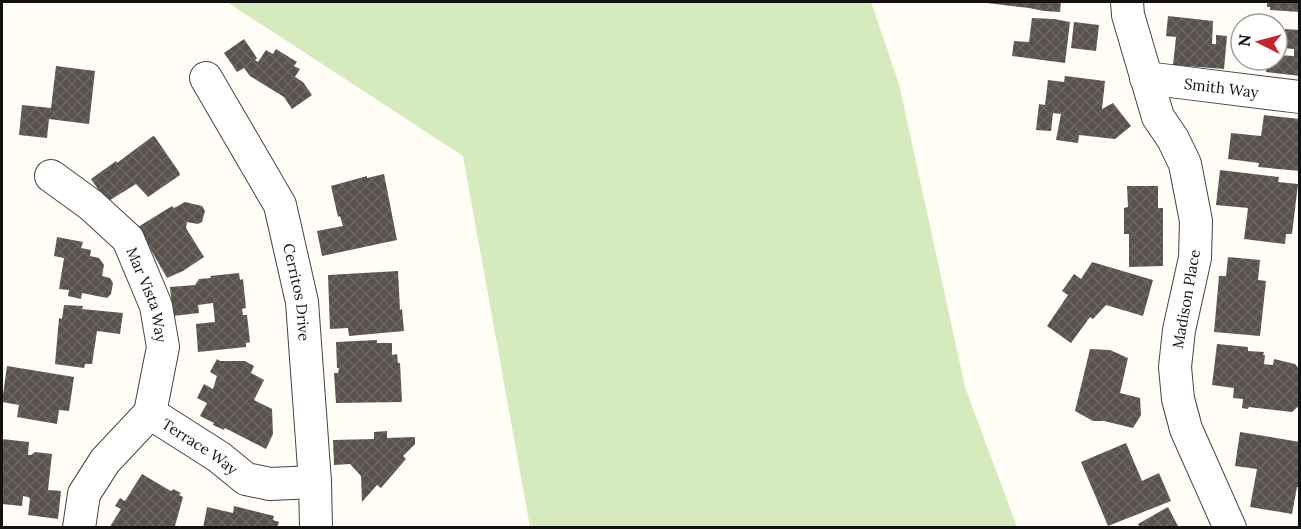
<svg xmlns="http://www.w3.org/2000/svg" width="1301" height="529" viewBox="0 0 1301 529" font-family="Lora,serif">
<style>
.grass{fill:#d5ebbd}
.building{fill:url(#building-cross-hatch)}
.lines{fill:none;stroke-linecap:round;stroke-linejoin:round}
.minor-casing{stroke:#444;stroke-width:34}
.minor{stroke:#fff;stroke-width:32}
.labels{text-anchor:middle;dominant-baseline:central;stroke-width:6;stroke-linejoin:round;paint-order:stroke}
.street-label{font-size:15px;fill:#111;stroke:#fff}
</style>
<defs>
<pattern id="building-cross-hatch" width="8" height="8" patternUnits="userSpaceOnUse" patternTransform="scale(1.5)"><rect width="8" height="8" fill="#5a524d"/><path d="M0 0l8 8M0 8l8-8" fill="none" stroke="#6d6662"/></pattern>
</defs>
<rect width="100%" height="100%" fill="#fffdf5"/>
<path class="grass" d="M227,2H871L899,84L965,387L1017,527H530L463,156Z"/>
<path class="building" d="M987,2H1061L1060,12L1044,11L1029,8L987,3Z
M1267,2H1300V12L1270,10V7H1267Z
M1168,16L1213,21L1212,44H1216V35L1227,36L1224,69L1173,65L1176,37L1166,36Z
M1032,18L1054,19L1070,22L1065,63L1012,56L1014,41L1029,42Z
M1074,22L1099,25L1096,51L1071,48Z
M1285,29L1300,30V76L1266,72L1267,60H1277V55L1294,56V49L1283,48Z
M244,39L257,58L255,60L258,62L266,50L273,54L276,49L297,62L294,66L300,69L295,77L303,82L312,95L292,109L284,97L250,76L244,68L237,72L224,53Z
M56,66L95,71L89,124L49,119L47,138L19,135L22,105L51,108Z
M1065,76L1105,81L1102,109L1113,103L1131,126L1115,139L1079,135L1078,143L1056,140L1061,114L1053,113L1051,131L1036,130L1039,104L1045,105L1048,80L1064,82Z
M1264,115L1300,119V171L1258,167L1259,163L1228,159L1231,133L1261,136Z
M153,136L155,137L179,172L180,175L148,197L136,184L107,202L91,179L116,161L117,163Z
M1220,170L1279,177L1278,182L1298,184L1292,234H1286L1285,244L1244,239L1248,208L1216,205Z
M384,174L397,240L322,256L317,231L343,226L340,216L338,217L331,186L367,176V178Z
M1127,186H1158V208H1163V266L1129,267V234H1124V208L1128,207Z
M185,202L202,206L205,211L202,222L198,224L187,222L186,228L204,257L183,271L167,278L138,227L172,206L174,208Z
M57,237L83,242L81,248L91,250L90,256L99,258L104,265L102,276L110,278L113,283L111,294L107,298L82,293L81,299L68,296L69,290L59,289L64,258L54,256Z
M1228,257L1260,260L1258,280L1266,281L1260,336L1214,332L1219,276H1226Z
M1092,262L1153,280L1143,316L1106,305L1093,319L1090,317L1071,343L1047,326L1068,295L1062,291L1074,274L1081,279Z
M398,271L400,310L402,309L404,331L349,336L348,328L330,329L328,275Z
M239,273L240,280L243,279L246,308L242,309L243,315H247L250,342L246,343V347L198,352L196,324L215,322L213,303L198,305L199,313L173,316L170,287L195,285L199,279L211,278L210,276Z
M64,305L83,306L82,309L123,313L120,334L97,331L92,364H85L84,368L55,364L59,318L62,319Z
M377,340V343H392V355L397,354L398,363H400L402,402L336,403L334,373H338L339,368H337L336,342Z
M1217,344L1248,347V351L1264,352L1263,355H1265L1264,364L1273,365L1274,359L1295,364L1300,370V405L1292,412L1249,407L1248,409L1242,408L1243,399L1233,398L1234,388L1212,385Z
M1090,349L1110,350L1128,358L1120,393L1140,398L1141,415L1133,428L1104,421H1093L1075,411Z
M217,359L220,361H245L254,366L251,373L264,380L254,400L272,409L273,434L266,449L225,428L224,430L213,425L214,423L200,416L207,403L197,398L204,384L213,389L217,376L210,372Z
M7,366L74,377L69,411L59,410L57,424L17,417L19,405L2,402Z
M387,431V438L415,437V444L403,456L406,459L381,488L377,485L362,502L361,476L350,464L334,465L333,440L374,439V432Z
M1240,432L1300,442V487H1297L1292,514L1250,507L1257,469L1235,466Z
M2,439L29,442L28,455H31L35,452L52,454L48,490L61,491L58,519L28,515L30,499L28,497L23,496L22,506L2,504Z
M1126,443L1142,481L1159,473L1171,501L1108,526L1081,462Z
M142,474L169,490L172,491L173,489L181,493L179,495L183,497L175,526L177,528H109L121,509L115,506L120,498L125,501Z
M234,506L274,516L273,520L279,522L277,528H203L207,507L233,513Z
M1168,507L1179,528H1140L1138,524Z"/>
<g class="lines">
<defs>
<g id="minor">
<path d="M1127,2L1128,15L1158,117L1173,139L1185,164L1196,221L1195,258L1179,330L1175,367L1178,399L1186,429L1230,528"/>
<path id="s1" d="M206,78L280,205L302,302L315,482L316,528"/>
<path id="s2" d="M1146,78L1300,97"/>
<path id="s3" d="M51,176L91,205L128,239L156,306L163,347L150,413"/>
<path id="s4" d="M150,413L219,457L246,479L270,484L315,482"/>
<path d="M79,528L84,494L105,461L150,413"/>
</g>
</defs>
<use href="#minor" class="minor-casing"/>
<use href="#minor" class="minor"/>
</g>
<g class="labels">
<g class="street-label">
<text stroke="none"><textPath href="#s2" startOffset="76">Smith Way</textPath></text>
<text stroke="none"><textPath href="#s1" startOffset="236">Cerritos Drive</textPath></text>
<text stroke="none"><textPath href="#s3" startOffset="159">Mar Vista Way</textPath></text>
<text transform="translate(1186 299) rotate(-80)">Madison Place</text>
<text stroke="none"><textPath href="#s4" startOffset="60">Terrace Way</textPath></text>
</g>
</g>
<rect width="1301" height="529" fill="none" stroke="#111111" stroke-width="6"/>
<g transform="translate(1259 42) rotate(276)"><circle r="28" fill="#ffffff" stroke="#a0a0a0" stroke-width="1.5"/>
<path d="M0-4.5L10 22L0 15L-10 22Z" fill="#c4262e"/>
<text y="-9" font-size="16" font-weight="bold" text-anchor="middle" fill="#111111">N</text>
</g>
</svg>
